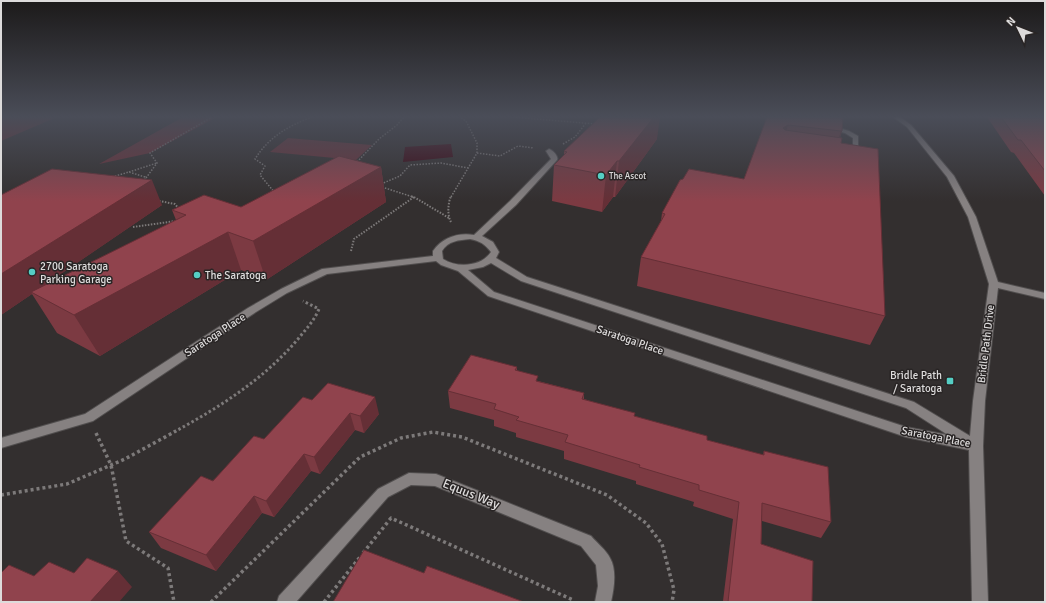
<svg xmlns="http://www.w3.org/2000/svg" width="1046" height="603" viewBox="0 0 1046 603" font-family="Signika,sans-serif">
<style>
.green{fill:#6a3139}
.water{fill:#3a0310}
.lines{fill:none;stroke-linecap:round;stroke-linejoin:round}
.minor-casing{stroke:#514e4e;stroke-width:2}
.path-far3{stroke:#7d7a7a;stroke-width:1.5;stroke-dasharray:1.5 1.5;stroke-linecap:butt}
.path-far2{stroke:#7d7a7a;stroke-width:2;stroke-dasharray:1.5 1.5;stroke-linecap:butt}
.path-far1{stroke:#7d7a7a;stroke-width:3;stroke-dasharray:2.5 2.5;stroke-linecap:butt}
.path{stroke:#7d7a7a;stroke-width:3.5;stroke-dasharray:3 3;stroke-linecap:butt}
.minor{fill:#868181;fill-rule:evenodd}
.wall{fill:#7c3a42}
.shaded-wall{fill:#652f36}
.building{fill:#90434d;stroke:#652f36}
.poi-dot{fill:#55cec4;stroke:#292525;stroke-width:1.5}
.labels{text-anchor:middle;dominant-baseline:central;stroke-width:3;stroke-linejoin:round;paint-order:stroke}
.far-poi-label{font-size:9px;fill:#dddbdb;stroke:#292525;text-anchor:start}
.poi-label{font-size:11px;fill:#dddbdb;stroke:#292525;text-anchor:start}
.street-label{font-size:11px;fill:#dddbdb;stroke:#292525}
.near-street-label{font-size:13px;fill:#dddbdb;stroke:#292525}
</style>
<rect width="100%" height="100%" fill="#332f2f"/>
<path class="green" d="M183,117H217L150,153L99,164Z
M288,138L372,145L356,160L270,152Z"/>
<path class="water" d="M451,144L453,157L403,162L405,147Z"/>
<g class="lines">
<defs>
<path id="minor" d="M893,117H900L911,125L954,176L976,217L998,282L1045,293V299L998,288L985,401L983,446L988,602H972L969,450L906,437L488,296L458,271L441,265L436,261L327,274L287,293L256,312L93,421L1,448V438L85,414L248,308L281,289L322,269L433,256V251C442,238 458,232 474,235L510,201L551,159L546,151L549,149C553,150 559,157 557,160L516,205L482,236L493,242L499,252L496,258L527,277L914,402L970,436L973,401L989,284L968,217L947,177L907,127ZM470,239C480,241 485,244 491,252C481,267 457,268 443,259L442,251C448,241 459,240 470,239ZM491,263L521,281L906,408L948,435L906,427L494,292L468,270L483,267Z
M829,125L849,131L858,136V147L849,154H845V152L853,145V138L845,133L827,128L826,127Z
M409,473L436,474L591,536C597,543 606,550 610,558C617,570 614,589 611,602H595L598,586L596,565L581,546L435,486L411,485L388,497L296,602H277L279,596L378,489Z"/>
</defs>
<use href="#minor" class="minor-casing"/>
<path class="path-far3" d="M513,117L596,124
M563,144L575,137L586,123
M477,153L500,156L518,146L534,148
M357,162L379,139L397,125L404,117
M129,172L157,163
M112,177L129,172L145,177V181
M146,178L157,163L150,153L212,117
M381,184L400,176L410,165L441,163L468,168
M382,187L413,197
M275,193L260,175L265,166L255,159C269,137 288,126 312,117
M451,197L477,153V143L466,121L460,117"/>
<path class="path-far2" d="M414,197L449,218
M159,201L175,204L179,209
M451,222C447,215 448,203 451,196
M133,227L176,221
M351,251L354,239L414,197L410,196"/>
<path class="path-far1" d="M174,432C220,407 264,379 298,339C306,329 314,321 319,309L303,301"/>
<path class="path" d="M96,433L111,465L126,541L168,568L174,602
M1,495L67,484L125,459L176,431
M363,553L391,518L573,600V602
M211,602L360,457L401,438L433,432L462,437L607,495L646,523L662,544L674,590L672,602
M324,602L360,557"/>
<use href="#minor" class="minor"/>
</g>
<path class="wall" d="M767,117L842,131L840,138L885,316L870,345L637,286L641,257L661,221L662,213L744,179Z
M987,117H1045V196L1014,153L1011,152Z
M657,139L615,197H613L602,212L552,201L554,165L564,155V151Z
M381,167L386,202L266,280L241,270L100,356L57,333L32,294L1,315V195L162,205L43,286L176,220L172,210L241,207Z
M517,367V371L538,381L584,393V399L707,440L763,455L764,451L831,522L821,538L762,521L761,544L812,602H720L721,601H723L733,519L693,506L694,502L636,484V481L564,459V451L516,437V433L494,426V420L450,408L448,391Z
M312,400L379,414L364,433L355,430L320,474L311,471L274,517L262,513L216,571L161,548L149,532Z"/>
<path class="shaded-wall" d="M1,117H57L1,141Z
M654,117H660L657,139L615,197L619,161Z
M788,125L781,148L783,128Z
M841,131H842L834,154H833Z
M617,161L613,197L602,212L606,175Z
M381,167L386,202L266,280L253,241Z
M152,180L162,205L33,293L31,292L32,294L1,315V274Z
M228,232L241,270L100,356L74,315Z
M375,397L379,414L364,433L360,416Z
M350,413L355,430L320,474L314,457Z
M304,454L311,471L274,517L266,501Z
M254,496L262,513L216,571L206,555Z
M118,571L132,587L119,602H90Z"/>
<path class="building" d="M600,117H654L619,161H617L606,175L554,165L567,152L564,151Z
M767,117H843L842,131H841L788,125L783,128L785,130L842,138L841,143L878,149L885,316L641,257L665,214L662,213L680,180L683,179L689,169L744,179Z
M1001,117H1045V171L1021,140H1018Z
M339,156L381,167L253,241L228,232L74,315L31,292L186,215L172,210L204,195L241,207Z
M52,169L152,180L1,274V195Z
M471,355L517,367L515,370L538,376L536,381L584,393L582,399L635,413L634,416L707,436V440L764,455V451L828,467L831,522L762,503L761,544L813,561L812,602H728L739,502L699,490V485L639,467L640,465L565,442L568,435L516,420L519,417L494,409L496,404L448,391Z
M328,383L375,397L360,416L350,413L314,457L304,454L266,501L254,496L206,555L149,532L201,476L213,481L254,436L264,439L303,397L312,400Z
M364,550L424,573L427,566L524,602H333Z
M87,558L118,571L90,602H1V573L9,565L34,576L49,562L74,573Z"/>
<linearGradient id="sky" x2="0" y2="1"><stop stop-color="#1c1a1a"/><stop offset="0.58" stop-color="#4a4d58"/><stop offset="1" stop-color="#4a4d58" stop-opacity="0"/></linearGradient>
<rect width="1046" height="201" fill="url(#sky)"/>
<g class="poi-dot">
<circle cx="601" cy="176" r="4"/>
<circle cx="32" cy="272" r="4"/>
<circle cx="197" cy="275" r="4"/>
<rect x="946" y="377" width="8" height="8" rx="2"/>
</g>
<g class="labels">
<g class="far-poi-label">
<text x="609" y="176">The Ascot</text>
</g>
<g class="poi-label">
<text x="40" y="266">2700 Saratoga<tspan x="40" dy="13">Parking Garage</tspan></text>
<text x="205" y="275">The Saratoga</text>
<text x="942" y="375" text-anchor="end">Bridle Path<tspan x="942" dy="13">/ Saratoga</tspan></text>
</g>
<g class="street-label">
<text transform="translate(215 335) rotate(-33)">Saratoga Place</text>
<text transform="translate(630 340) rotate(19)">Saratoga Place</text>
<text transform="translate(986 344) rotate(-83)">Bridle Path Drive</text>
<text transform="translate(936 437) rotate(11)">Saratoga Place</text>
</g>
<g class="near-street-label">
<text transform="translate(471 494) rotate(22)">Equus Way</text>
</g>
</g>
<rect width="1046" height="603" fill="none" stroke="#dddbdb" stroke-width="4"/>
<g transform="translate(1018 28) rotate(313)" stroke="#292525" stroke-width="3" paint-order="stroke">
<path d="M0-3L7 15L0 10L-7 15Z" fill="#dddbdb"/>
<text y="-6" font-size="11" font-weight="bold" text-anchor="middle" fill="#dddbdb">N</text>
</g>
</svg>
